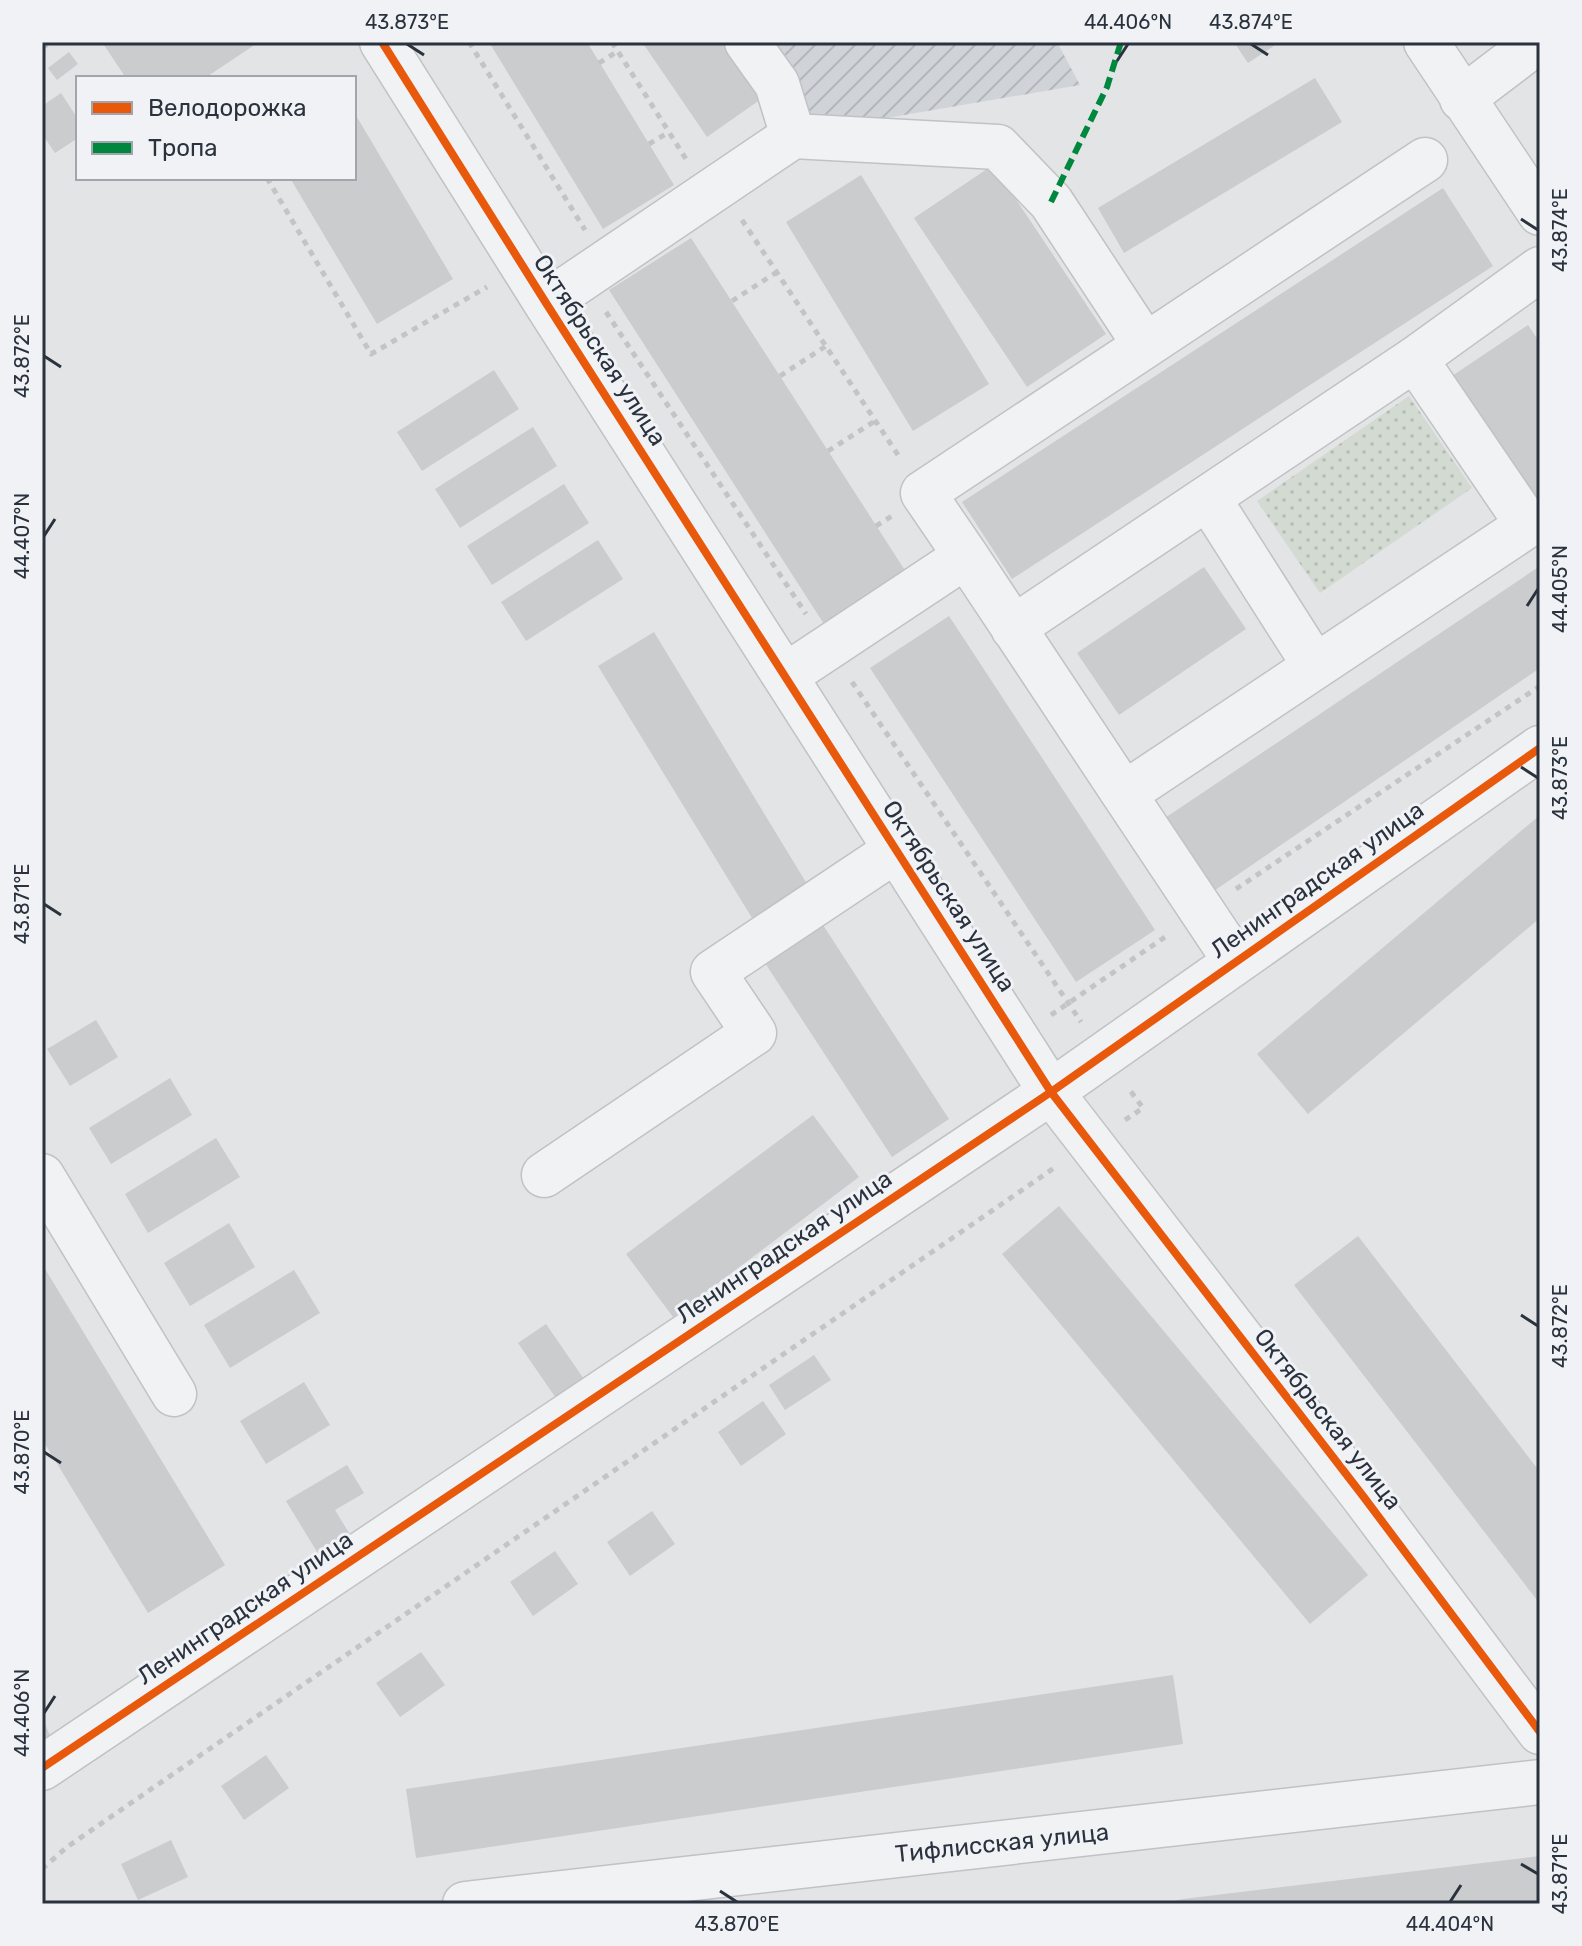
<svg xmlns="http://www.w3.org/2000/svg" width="1582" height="1946" viewBox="0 0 1582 1946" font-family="Rubik,sans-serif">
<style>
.industrial{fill:url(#industrial-furrows)}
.grass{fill:url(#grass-dots)}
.building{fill:#caccce}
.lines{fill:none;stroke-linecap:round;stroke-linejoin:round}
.minor-casing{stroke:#c0c2c4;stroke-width:47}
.path{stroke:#c2c4c6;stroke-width:5;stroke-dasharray:6 6;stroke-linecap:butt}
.minor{stroke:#f1f2f3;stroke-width:44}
.quiet{stroke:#00873e;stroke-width:6;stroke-dasharray:12 6;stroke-linecap:butt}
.cycleway-casing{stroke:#f0f2f6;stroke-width:13}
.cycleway{stroke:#e8590c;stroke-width:8}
.ticks{fill:none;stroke:#2a323e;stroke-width:3}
.labels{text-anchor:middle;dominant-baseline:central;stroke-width:6;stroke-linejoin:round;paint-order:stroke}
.street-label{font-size:24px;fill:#2a323e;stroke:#f0f2f6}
.neatline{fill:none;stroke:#2a323e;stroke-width:3}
.ticks-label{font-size:20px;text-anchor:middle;fill:#2a323e}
</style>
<defs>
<pattern id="industrial-furrows" width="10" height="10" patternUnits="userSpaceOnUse" patternTransform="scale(2)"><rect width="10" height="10" fill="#d0d4d9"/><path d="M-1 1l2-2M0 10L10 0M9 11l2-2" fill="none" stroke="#b3b6bb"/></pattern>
<pattern id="grass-dots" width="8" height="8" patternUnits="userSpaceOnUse" patternTransform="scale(2)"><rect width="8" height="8" fill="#d3dad2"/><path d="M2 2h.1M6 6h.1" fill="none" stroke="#b5bcb5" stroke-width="1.8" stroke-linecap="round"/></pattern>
</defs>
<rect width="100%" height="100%" fill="#e2e4e6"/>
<path class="industrial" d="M771,42H1057L1080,85L811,131Z"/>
<path class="grass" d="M1409,396L1472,488L1320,593L1257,501Z"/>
<path class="building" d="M102,42H259L205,78H126Z
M489,42H587L674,185L603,229Z
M642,42H731L767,95L707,137Z
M1234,42H1280L1248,63Z
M69,52L78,64L57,80L48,68Z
M1315,78L1342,122L1124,253L1098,208Z
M61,93L78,119V138L55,153L42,134V106Z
M354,112L453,279L377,324L290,178H354Z
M993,165L1106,334L1027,387L914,218Z
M861,175L989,384L913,431L786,222Z
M1443,188L1493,266L1012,579L962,502Z
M691,238L906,572L824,624L609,290Z
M1528,325L1540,343V509L1452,376Z
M494,370L519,409L422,471L397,432Z
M533,427L557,466L460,528L435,489Z
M564,484L589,523L492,585L467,546Z
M598,540L623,579L526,641L501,602Z
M1540,566V668L1205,897L1156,824Z
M1204,567L1246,629L1119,715L1077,653Z
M949,616L1155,930L1076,982L870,668Z
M654,632L807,884L752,918L598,666Z
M1540,815V918L1308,1114L1257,1054Z
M823,925L949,1119L892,1157L765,963Z
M96,1020L118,1057L70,1086L47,1049Z
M170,1078L192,1115L111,1164L89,1128Z
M813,1115L859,1177L673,1317L626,1254Z
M216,1138L240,1177L148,1233L125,1194Z
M1059,1206L1368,1575L1310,1624L1002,1254Z
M229,1223L255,1267L190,1306L164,1263Z
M1358,1236L1540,1472V1604L1294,1285Z
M42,1264L225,1565L148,1613L42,1439Z
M294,1270L320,1313L230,1368L204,1325Z
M546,1324L588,1385L560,1404L518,1343Z
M814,1355L831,1380L785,1410L769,1385Z
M304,1382L330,1425L266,1464L240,1421Z
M763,1401L786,1434L741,1466L718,1432Z
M347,1465L364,1493L335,1510L354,1541L322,1560L286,1501Z
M652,1511L675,1544L630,1576L607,1542Z
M555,1551L578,1584L533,1616L510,1582Z
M421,1652L445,1685L400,1717L376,1683Z
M1173,1675L1183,1744L416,1858L406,1789Z
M42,1717L52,1740L42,1744Z
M266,1755L289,1788L244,1820L221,1786Z
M171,1840L188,1877L138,1900L121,1864Z
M1540,1856V1904H1160L1183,1899Z"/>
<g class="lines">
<defs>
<path id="minor" d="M382,42L546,303L1051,1092L1363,1496L1540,1732
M747,42L777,84L793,136
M1426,42L1540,213
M1462,99L1537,42
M546,303L793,136L998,147L1051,202L1145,345
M1208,498L1315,666
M966,556L923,493L1425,160
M1013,628L1415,359L1540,269
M785,676L966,556L1124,794L1528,525L1415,359
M1124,794L1236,962
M544,1175L754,1033L713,972L896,850
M42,1176L174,1394
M42,1768L1051,1092L1540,748
M465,1904L1540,1782"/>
</defs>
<use href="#minor" class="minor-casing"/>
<path class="path" d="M469,42L585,230
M612,42L686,159
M42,48L51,42
M599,63L618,51
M649,144L669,132
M267,178L371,354L487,287
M742,220L900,458
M732,301L777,272
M606,312L806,614
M780,376L826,346
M828,451L875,421
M876,526L892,516
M852,682L1081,1022
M1236,889L1540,686
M1051,1015L1168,935
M1125,1120L1143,1108L1129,1089
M42,1869L67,1847L1057,1166"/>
<use href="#minor" class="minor"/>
<path class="quiet" d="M1051,202L1107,87L1121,42"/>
<defs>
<path id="cycleway" d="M382,42L546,303L1051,1092L1363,1496L1540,1732
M42,1768L1051,1092L1540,748"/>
</defs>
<use href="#cycleway" class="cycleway-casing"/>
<use href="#cycleway" class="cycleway"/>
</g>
<path class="ticks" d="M407,44L424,55M1251,44L1268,55M1117,61L1128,44M1521,219L1538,230M44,356L61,367M44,536L55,519M1527,606L1538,589M1521,767L1538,778M44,904L61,915M1521,1315L1538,1326M44,1452L61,1463M44,1713L55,1696M1521,1864L1538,1874M720,1891L737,1902M1450,1902L1461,1885"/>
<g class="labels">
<g class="street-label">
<text transform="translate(600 350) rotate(57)">Октябрьская улица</text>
<text transform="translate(1317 880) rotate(-35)">Ленинградская улица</text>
<text transform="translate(949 896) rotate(57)">Октябрьская улица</text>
<text transform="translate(784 1247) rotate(-34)">Ленинградская улица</text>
<text transform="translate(1328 1419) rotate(52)">Октябрьская улица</text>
<text transform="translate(245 1608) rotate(-34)">Ленинградская улица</text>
<text transform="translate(1002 1843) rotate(-6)">Тифлисская улица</text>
</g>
</g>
<rect width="1582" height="1946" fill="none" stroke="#f0f2f6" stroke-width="88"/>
<rect x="76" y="76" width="280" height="104" fill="#f0f2f6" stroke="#a1a5ac" stroke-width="2"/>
<rect x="92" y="102" width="40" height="12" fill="#e8590c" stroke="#a1a5ac" stroke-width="2"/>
<text x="148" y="116" font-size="24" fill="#2a323e">Велодорожка</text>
<rect x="92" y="142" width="40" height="12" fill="#00873e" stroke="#a1a5ac" stroke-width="2"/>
<text x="148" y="156" font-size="24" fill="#2a323e">Тропа</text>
<rect x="44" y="44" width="1494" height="1858" class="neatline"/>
<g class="ticks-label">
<text x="407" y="29">43.873°E</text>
<text x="1128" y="29">44.406°N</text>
<text x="1251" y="29">43.874°E</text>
<text transform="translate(1560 230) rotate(-90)" y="7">43.874°E</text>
<text transform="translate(22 356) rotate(-90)" y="7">43.872°E</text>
<text transform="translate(22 536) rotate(-90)" y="7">44.407°N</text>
<text transform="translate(1560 589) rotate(-90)" y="7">44.405°N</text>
<text transform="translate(1560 778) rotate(-90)" y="7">43.873°E</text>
<text transform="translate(22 904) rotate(-90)" y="7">43.871°E</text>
<text transform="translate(1560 1326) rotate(-90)" y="7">43.872°E</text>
<text transform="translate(22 1452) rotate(-90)" y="7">43.870°E</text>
<text transform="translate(22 1713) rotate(-90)" y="7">44.406°N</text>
<text transform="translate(1560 1874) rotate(-90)" y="7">43.871°E</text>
<text x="737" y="1931">43.870°E</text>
<text x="1450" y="1931">44.404°N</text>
</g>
</svg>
